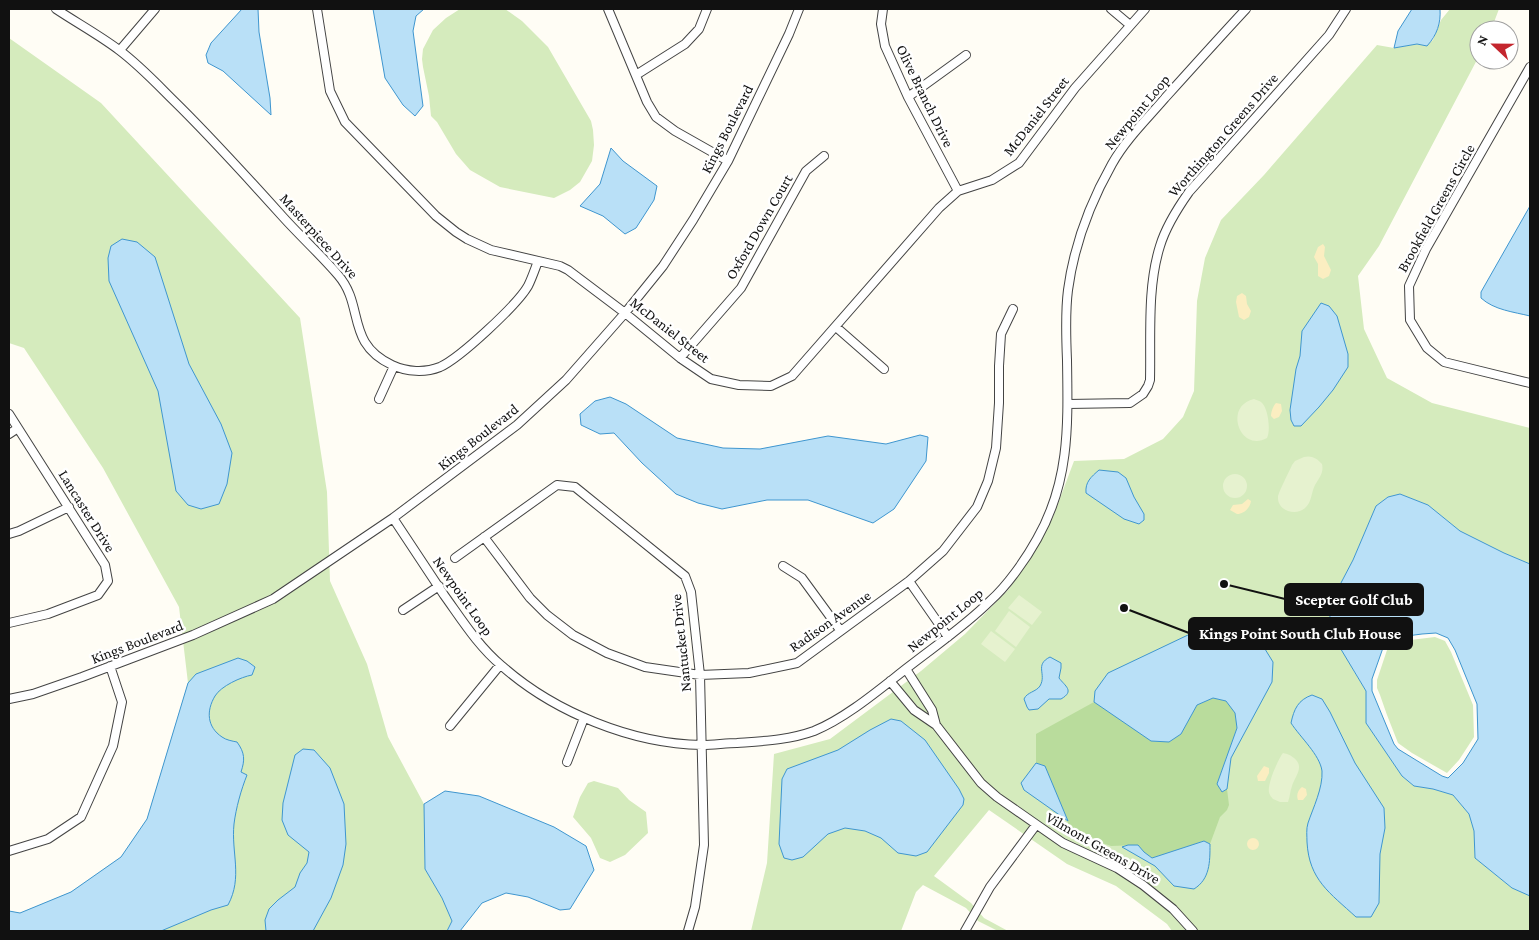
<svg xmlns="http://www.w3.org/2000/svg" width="1539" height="940" viewBox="0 0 1539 940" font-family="'Crimson Pro',serif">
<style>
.green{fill:#d5ebbd}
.forest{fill:#b9dc9c}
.sand{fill:#fbeec1}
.pitch{fill:#e6f2cf}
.water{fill:#b9e0f7;stroke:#3f96cf;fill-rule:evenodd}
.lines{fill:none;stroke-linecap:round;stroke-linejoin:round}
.street-casing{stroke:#444;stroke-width:10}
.street{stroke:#fff;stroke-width:8}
.labels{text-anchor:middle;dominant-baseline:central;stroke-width:5;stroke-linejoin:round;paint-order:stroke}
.street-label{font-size:15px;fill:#111;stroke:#fff}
.leader{fill:none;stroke:#111;stroke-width:2}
.callout-dot{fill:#111;stroke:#fff;stroke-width:2}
.callout{fill:#111;stroke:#111;stroke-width:2}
.callout-label{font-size:16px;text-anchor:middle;font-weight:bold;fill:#fff}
</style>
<rect width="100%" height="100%" fill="#fffdf5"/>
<path class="green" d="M460,9H505L522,21L548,47L591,121L593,130L594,145L592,161L580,182L570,190L554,198L500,187L470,170L456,154L437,122L431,116L429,96L423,67L422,59L423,49L433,30L446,18Z
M1450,9H1499L1491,30H1479V56L1379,246L1358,276L1364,329L1387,378L1432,403L1530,428V564L1504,553L1460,531L1428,505L1400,494L1388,497L1376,506L1353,560L1332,600L1353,670L1366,691V723L1402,776L1414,786L1433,789L1453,795L1469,814L1474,831L1475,858L1512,888L1530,896V931H1172L1167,924L1116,886L1067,864L989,810L934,876L971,903L984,918L1008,931H998L978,921L966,908L923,885L916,892L901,931H751L767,863L774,754L830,739L921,671L965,634L1009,589L1030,558L1053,517L1074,461L1124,459L1163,439L1183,417L1194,391L1197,301L1205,258L1221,220L1264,175L1377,45L1394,48L1417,44L1427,45L1433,40L1441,20Z
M9,38L101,103L300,318L327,492L330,581L367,664L388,737L424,804L425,869L442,898L452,921L447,931H9V911L20,913L71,892L121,857L147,819L188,683L179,607L103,468L24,348L9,343Z
M1435,637L1445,641L1451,652L1473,705L1474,737L1459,760L1447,773L1412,753L1398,743L1387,715L1380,695L1377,688V680L1388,647L1394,642Z
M594,781L618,788L629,800L646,812L648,833L625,855L610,862L600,858L591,838L573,817L580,797L588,783Z"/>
<path class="forest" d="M1213,698L1226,701L1235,713L1237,728L1217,784L1222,792L1227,789L1229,805L1227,810L1220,817L1210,844L1204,841L1152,858L1144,852L1138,845L1111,846L1079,835L1071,830L1045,766L1036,763V734L1094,702L1152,741L1169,742L1181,734L1197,705Z"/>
<path class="sand" d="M1323,244L1325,247L1324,256L1331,270L1329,276L1323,279L1318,276V264L1314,257L1318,247Z
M1242,293L1246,296L1247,304L1251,311L1249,317L1244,320L1239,317L1236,302L1237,296Z
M1276,403L1281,404L1282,411L1279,417L1274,419L1271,416C1271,412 1273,406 1276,403Z
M1248,499L1251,501C1250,508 1244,514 1237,514L1230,510L1233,505L1242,504Z
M1264,766L1269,768V773L1265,781H1258L1257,776Z
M1302,787L1306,789L1307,795L1303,800H1298C1296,795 1298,790 1302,787Z
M1247 844a6 6 0 1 1 12 0a6 6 0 1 1-12 0Z"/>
<path class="pitch" d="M1254,399C1256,400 1260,401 1261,402C1268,407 1271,430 1267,438C1240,453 1223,406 1254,399Z
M1304,457C1311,455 1317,458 1322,464C1324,473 1319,478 1315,485C1311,493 1312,501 1306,507C1297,517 1277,511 1278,497C1278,493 1290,470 1292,465L1295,461Z
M1223 486a12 12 0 1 1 24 0a12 12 0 1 1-24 0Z
M1019,595L1042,612L1032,625L1008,608Z
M1009,611L1030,627L1016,647L995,631Z
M991,631L1015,649L1005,662L981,644Z
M1283,753C1288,754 1290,755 1294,758C1305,767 1295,776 1292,786C1290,791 1290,797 1288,802H1280L1273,799C1271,797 1269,794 1269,792C1267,785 1278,759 1283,753Z"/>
<path class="water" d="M242,9H258L259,32L270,98L271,115L223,71L208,63L206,55L211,43Z
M373,9H424L416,16L413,31L423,106L415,116L403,105L385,78Z
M1412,9H1440C1441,23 1437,35 1427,46L1417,44L1394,48L1398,31Z
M611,148L623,161L657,186L654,200L636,228L625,234L603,216L580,206L600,184Z
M1530,206V316C1514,312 1494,310 1481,298V292Z
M122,239L137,242L155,257L189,364L221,424L232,453L227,484L219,504L201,509L188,505L176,491L158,391L109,281L108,258L111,246Z
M1321,303L1329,306L1337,316L1348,354V367L1333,390L1319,407L1301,426H1294L1291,420L1290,410L1296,369L1300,356L1302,331Z
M610,397L626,404L677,438L723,448L760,449L828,436L886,444L920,435L928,437L926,461L894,509L873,523L808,500H767L722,509L698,503L676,494L642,463L614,433L600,434L581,425L580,414L595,401Z
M1099,470L1118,472L1126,478L1134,497L1144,514V520L1139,524L1124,519L1086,493C1085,482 1091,477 1099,470Z
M1400,494L1428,505L1460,531L1504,553L1530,564V896L1512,888L1475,858L1474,831L1469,814L1453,795L1433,789L1414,786L1402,776L1366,723V691L1336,641L1329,624L1332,600L1353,560L1376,506L1388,497ZM1436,633L1448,638L1455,650L1477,704L1478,739L1463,763L1448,778L1442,776L1398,749L1394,744L1372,691V679L1384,645L1392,638L1422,634Z
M1230,622L1245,626L1260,641L1273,662L1272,682L1231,758L1227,789L1222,792L1217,784L1237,728L1235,713L1226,701L1213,698L1197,705L1181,734L1169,742L1151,741L1094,702L1095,691L1108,673L1209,625Z
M1050,657L1061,663V668L1059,678C1065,686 1075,691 1061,699H1049L1038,709L1029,710L1027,707L1024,699C1027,692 1036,692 1040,686C1047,674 1034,665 1050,657Z
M238,658L247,661L255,667L252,675C241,677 221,686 215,696C206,711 207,727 222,737C226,740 232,741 237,742C245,753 245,760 241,772L247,775C241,790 236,808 234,824C231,853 243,877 228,905L211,910L161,931H9V911L20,913L71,892L121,857L147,819L188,683L196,674Z
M1312,695L1322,699L1330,712L1355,763L1384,808L1385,828L1380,854L1379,903L1371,917H1356C1330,893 1309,880 1307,842C1307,836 1306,829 1308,823C1313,808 1323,788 1322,771C1320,755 1300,737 1291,723C1294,709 1298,700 1312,695Z
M891,719L901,721L925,740L959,789L964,799L963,805L927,852L916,856L898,853L881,838L865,831L845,828L828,834L803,857L792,860L784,858L779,844L782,779L787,769L838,750L870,730Z
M303,749L314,750L330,768L344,804L346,844L343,865L331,898L313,931H266L265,920L269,909L278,900L295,887L300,873L307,863L309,852L288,835L282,820L283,803L295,755Z
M1036,763L1045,766L1068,821L1024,790L1021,783Z
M445,791L479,796L554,827L586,846L594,870L570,909L560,910L528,897L506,893L482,903L460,931H447L452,921L442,898L425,869L424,804Z
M1204,841L1210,844C1210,862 1210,879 1194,889L1174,886L1155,866L1122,847L1128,845H1138L1144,852L1152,858Z"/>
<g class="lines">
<defs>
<path id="street" d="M56,9C77,23 99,35 119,50C139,65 155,82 172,99C211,137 247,177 283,217C301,237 321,255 338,275C365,306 345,343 392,365C407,372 425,373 440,367C460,358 517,305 528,286C532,278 535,269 538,261
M317,9L330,91L345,122L436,216L456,232L467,239L491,250L560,266L568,270L625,313L680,358L711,379L739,385L771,386L792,376L939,208L958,191L992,180L1019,163L1075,88L1145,9
M608,9L647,102L656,117L675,131L728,161
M883,9L881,24L885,46L908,97L958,191
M1111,9L1130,25
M120,50L155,9
M1530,67L1426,249L1409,286L1410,320L1427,348L1444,362L1530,383
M636,75L685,44L699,29L707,9
M908,97L966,55
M836,327L884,369
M680,358L741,288L806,171L824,156
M379,399L394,366
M1068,404L1130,403L1143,394L1148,386L1150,380C1151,336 1147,287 1160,246C1166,226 1177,209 1189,192L1329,35L1346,9
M9,414L105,565L108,581L98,595L48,614L9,623
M9,434L18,428
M393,518C410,544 427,569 444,595C462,620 478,646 502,666C554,712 632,744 702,745C714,745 726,743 737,743C764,741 789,740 814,731C846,718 880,689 907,668C935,646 965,626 990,601C1007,586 1026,559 1037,539C1070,481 1068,425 1067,360C1066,337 1065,313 1068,290C1074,245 1090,203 1112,164C1126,139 1147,119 1165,98C1192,68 1219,38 1246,9
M9,534L19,531L69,507
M484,537L530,598L547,615L573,635L607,653L645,667L700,675L749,673L797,663L909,581L943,551L977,507L988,481L996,448L999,403V366L1001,334L1013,309
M455,558L557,485L575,487L685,576L691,592L700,675L704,845L695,907L688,931
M783,566L802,578L840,630
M909,581L948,637
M403,610L439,586
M906,669L932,710L936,725
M890,681L914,710L936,725L981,783L997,797L1063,843L1117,868L1143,885L1173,909L1193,931
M9,699L33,694L82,677L193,635L273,599L393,518L517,425L566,380L625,313L663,266L693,220L728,161L789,34L799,9
M450,726L500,665
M567,762L584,718
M9,851L48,839L81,817L113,746L122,702L110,666
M965,931L990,887L1036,825"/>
</defs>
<use href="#street" class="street-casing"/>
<use href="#street" class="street"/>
</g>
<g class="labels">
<g class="street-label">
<text transform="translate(925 96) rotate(64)">Olive Branch Drive</text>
<text transform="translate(1137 112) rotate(-50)">Newpoint Loop</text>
<text transform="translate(1036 116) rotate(-52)">McDaniel Street</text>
<text transform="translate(727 129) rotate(-63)">Kings Boulevard</text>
<text transform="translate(1223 135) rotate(-49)">Worthington Greens Drive</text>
<text transform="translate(1436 208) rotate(-61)">Brookfield Greens Circle</text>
<text transform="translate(759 227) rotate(-60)">Oxford Down Court</text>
<text transform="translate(319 236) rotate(48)">Masterpiece Drive</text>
<text transform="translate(670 330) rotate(38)">McDaniel Street</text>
<text transform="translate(478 437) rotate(-38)">Kings Boulevard</text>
<text transform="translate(87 511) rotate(58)">Lancaster Drive</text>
<text transform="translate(463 596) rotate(55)">Newpoint Loop</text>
<text transform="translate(945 620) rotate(-39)">Newpoint Loop</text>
<text transform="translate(830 621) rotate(-35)">Radison Avenue</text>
<text transform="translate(137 642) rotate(-21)">Kings Boulevard</text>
<text transform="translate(681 643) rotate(-96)">Nantucket Drive</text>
<text transform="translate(1103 848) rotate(30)">Vilmont Greens Drive</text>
</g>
</g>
<path class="leader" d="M1224 584L1285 599M1124 608L1189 633"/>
<g class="callout-dot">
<circle cx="1224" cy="584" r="5"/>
<circle cx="1124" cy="608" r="5"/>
</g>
<g class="callout">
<rect x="1285" y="584" width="138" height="31" rx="5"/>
<rect x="1189" y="618" width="223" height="31" rx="5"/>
</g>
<g class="callout-label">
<text x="1354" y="605">Scepter Golf Club</text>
<text x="1300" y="639">Kings Point South Club House</text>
</g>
<rect width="1539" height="940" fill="none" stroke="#111111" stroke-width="20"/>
<g transform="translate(1494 45) rotate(292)"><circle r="24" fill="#ffffff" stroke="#a0a0a0"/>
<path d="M0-4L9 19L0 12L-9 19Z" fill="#c4262e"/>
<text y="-8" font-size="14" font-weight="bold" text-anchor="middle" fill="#111111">N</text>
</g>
</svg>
